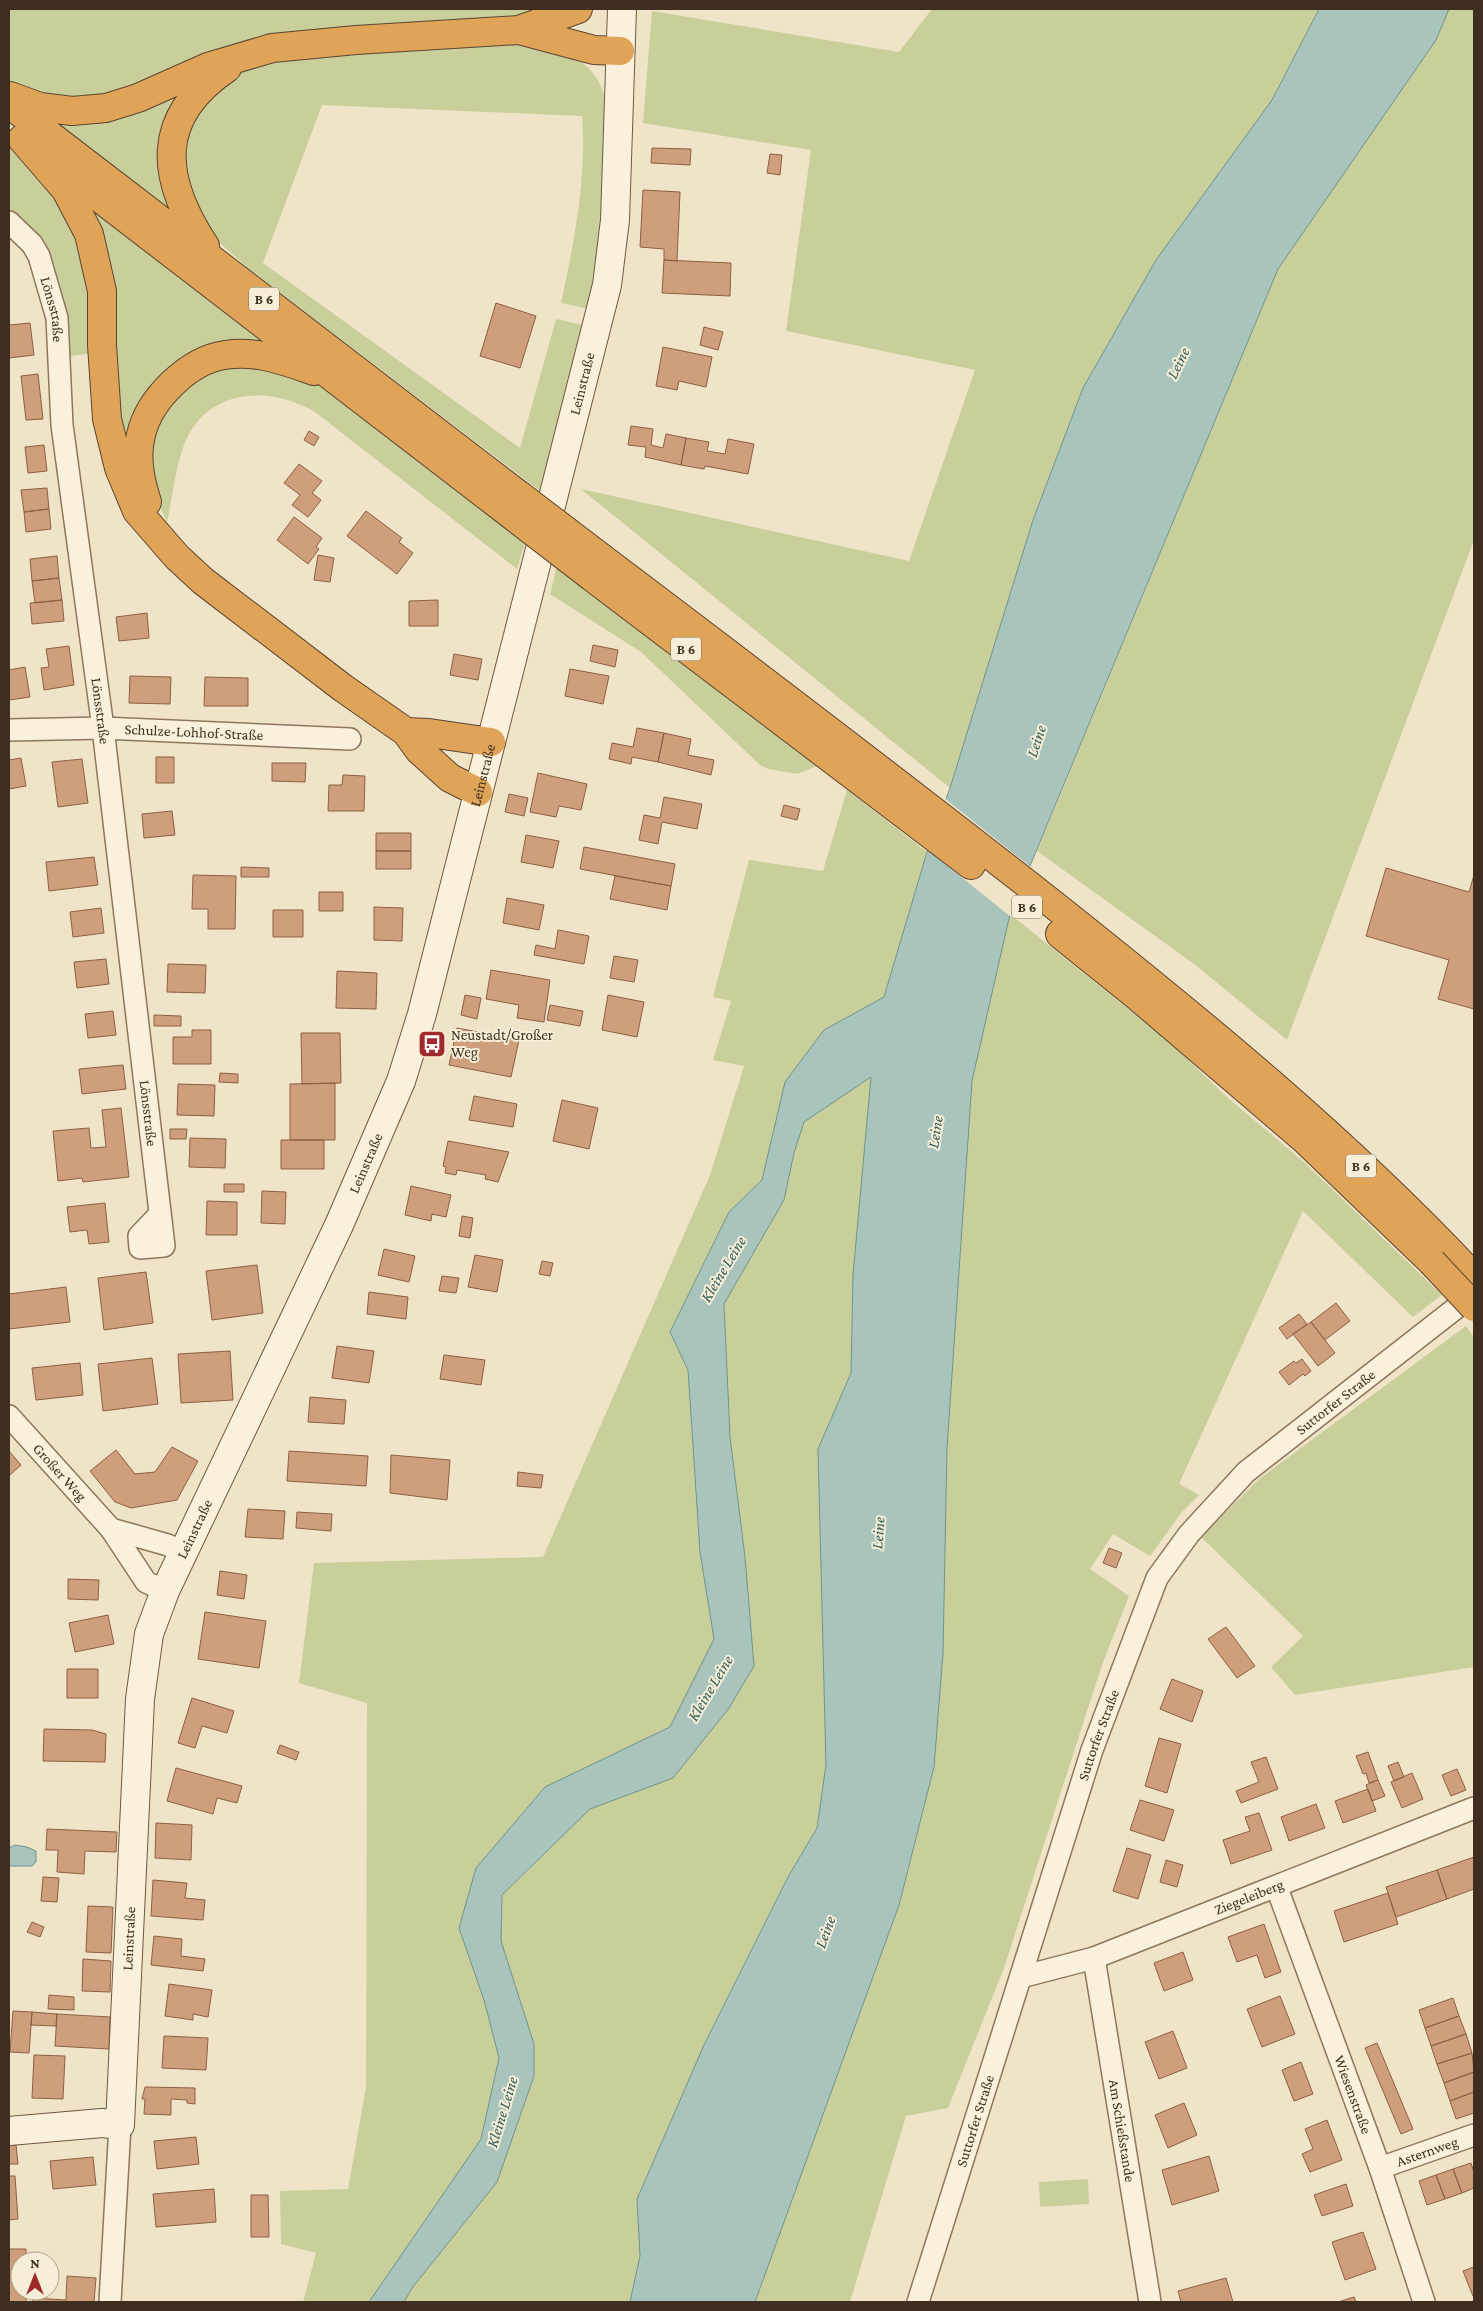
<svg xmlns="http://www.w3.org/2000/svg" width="1483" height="2311" viewBox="0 0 1483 2311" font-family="'Crimson Pro',serif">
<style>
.green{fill:#c9cf9b}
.water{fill:#a9c4bc;stroke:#6f938a}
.pier{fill:#f0e4c8}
.building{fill:#cf9f7d;stroke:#8d5f41}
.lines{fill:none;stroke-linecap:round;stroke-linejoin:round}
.street-casing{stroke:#8d765c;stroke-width:24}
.secondary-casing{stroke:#6f573f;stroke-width:30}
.highway-casing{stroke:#5b4430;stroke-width:30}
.street{stroke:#faf1dc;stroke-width:21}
.secondary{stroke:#faf1dc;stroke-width:28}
.highway{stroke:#e0a458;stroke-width:28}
.highway-bridge-casing{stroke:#5b4430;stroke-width:30;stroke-linecap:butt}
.highway-bridge{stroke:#e0a458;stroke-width:28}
.labels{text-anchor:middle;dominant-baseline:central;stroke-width:4;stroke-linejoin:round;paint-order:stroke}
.shield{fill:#f7eed8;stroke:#756857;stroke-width:1}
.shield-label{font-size:14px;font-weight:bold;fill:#3d2e20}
.street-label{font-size:15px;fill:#3d2e20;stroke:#f7eed8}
.poi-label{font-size:15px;fill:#3d2e20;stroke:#f7eed8;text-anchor:start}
.water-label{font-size:16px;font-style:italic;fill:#2f5d5a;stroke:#f7eed8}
</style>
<rect width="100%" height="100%" fill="#f0e4c8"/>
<path class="green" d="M9,9H536L537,14L512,19L308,30C279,34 250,39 222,48C183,62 146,83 105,93C99,95 93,97 87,98C59,99 35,91 9,83Z
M932,9H1319L1272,100L1156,260L1033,520L950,788L581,489L909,561L975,370L786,331L811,150L643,123L652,11L899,52Z
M1449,9H1474V540L1287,1040L1194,964L1037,851L1278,269L1436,40Z
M514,42C555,50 591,51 605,97L601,234L590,309L561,303C574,242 587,178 582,116L322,105L263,263L520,448L556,319L588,326L544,494L251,271L211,235L188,197L184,131L228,75L285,55Z
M207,72L164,190L171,215L50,119Z
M9,145L35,166L47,182L88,259L95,353L70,356C68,321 63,284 47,251C39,234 22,221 9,208Z
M82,199L275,345L226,344L131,446L121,430Z
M267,362L330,389L525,543L517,569L315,412C272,387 214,387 188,436C176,459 173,496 167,522L154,494L150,475L154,429L177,393L217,366Z
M558,562L817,766L798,774L768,769L760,765L641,652L550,594Z
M847,790L927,852L884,998L824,1030L786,1082L762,1180L729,1212L670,1332L688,1370L700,1552L714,1639L670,1727L545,1787L476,1868L484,2000L499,2058L481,2140L369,2302H303L316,2253L281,2244L280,2191L348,2189L366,2087L367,1703L299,1683L314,1563L543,1557L710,1175L744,1066L713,1060L731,1001L713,997L749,860L823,871Z
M1010,914L1167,1040L1227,1097L1305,1163L1442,1295L1413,1317L1303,1211L1179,1484L1199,1495L1182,1512L1150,1556L1113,1534L1090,1569L1129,1596L1102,1665L1004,1968L948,2108L906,2116L850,2302H755L899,1905L934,1767L943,1653L947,1448L972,1081Z
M871,1077L853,1275L851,1373L818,1449L826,1765L817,1828L788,1877L704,2045L637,2199L640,2256L630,2302H404L534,2044L501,1941L502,1895L590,1809L673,1777L754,1666L745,1557L730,1437L724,1304L784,1200L794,1153L804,1122Z
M1466,1326L1474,1337V1667L1295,1695L1271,1667L1303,1636L1201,1537L1259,1479Z
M1088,2179L1089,2204L1040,2207L1039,2182Z"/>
<path class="water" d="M1319,9H1449L1436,40L1278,269L1010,914L972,1081L947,1448L943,1653L934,1767L899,1905L755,2302H630L640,2256L637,2199L704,2045L788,1877L817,1828L826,1765L818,1449L851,1373L853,1275L871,1077L804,1122L794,1153L784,1200L724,1304L730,1437L745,1557L754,1666L729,1708L673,1778L590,1809L502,1895L501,1941L534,2044V2076L497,2182L412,2288L404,2302H369L481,2139L499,2058L484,2000L459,1928L476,1868L545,1787L670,1727L714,1639L700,1552L688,1370L670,1332L729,1212L762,1180L785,1082L824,1030L884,997L927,852L950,788L1033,520L1083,388L1156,260L1272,100Z
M15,1845L27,1847L36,1851V1862L32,1866H9V1848Z"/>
<path class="pier" d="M943,797L1032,868L1011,917L925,848Z"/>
<path class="building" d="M652,148L691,149L690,165L651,163Z
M770,154L782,155L780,175L767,173Z
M643,190L680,192L677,261L664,260V249L640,247Z
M664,260L731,263L730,296L662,293Z
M496,303L536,316L520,368L480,356Z
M30,323L34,355L9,358V325Z
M704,327L723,332L718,350L700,345Z
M663,347L712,357L706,387L679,381L677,390L656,386Z
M38,374L43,419L26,420L21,376Z
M631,426L653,429L651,445L663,448L666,434L686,438L681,465L645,457L646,447L628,445Z
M309,431L319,437L314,446L304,440Z
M686,438L709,442L707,451L725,454L728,439L754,444L748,474L705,466L704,469L681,465Z
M44,445L47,471L28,473L25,447Z
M299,464L322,481L312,493L321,500L308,517L292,505L300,495L284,483Z
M47,488L49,509L24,512L21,490Z
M49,509L51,529L26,532L24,512Z
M366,511L402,538L399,542L413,553L397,574L347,536Z
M294,517L322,538L316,547L319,549L308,564L277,540Z
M318,555L334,558L330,582L314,580Z
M57,556L59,578L32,581L30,559Z
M59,578L62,600L35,603L32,581Z
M62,600L64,621L32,624L30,603Z
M438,600V626H409V601Z
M147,613L149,638L119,641L116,617Z
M593,645L618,650L615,667L590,661Z
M69,646L74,685L44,690L41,668L49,667L46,649Z
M454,654L482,659L478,680L450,675Z
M25,667L30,697L9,700V670Z
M570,669L609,676L603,704L565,696Z
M130,676L171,677L170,704L129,703Z
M205,677L248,678V706H204Z
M637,728L664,733L658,762L632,757L631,764L609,759L612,743L633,747Z
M664,733L691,739L688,755L714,760L711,775L658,762Z
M156,757H174V783H156Z
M21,758L26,786L9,789V760Z
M82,759L88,803L58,807L52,762Z
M272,763H306L305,782L272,781Z
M538,773L587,784L581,810L559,806L556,817L530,812Z
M343,775L365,776L364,811H328L329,785H342Z
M509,794L528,798L524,816L505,812Z
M664,797L702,804L697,829L662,822L658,844L639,840L644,815L660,818Z
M784,805L800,809L797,820L781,816Z
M172,811L175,835L144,838L142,814Z
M376,833H411V851H376Z
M526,835L559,841L553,868L521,862Z
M584,847L675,864L671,886L580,869Z
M376,851H411V869H376Z
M94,857L98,885L49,891L46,862Z
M241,867L269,868V877H241Z
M1386,868L1469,892L1474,875V1009L1438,999L1449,960L1366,936Z
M193,875L236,876L235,929H208V909H192Z
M615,876L671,886L667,910L610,899Z
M319,892H343V911H319Z
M507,898L544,905L539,930L503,923Z
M374,907L403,908L402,941L374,940Z
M101,908L104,933L73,937L70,912Z
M273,910H303V937H273Z
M558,930L589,936L584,964L534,955L536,945L555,949Z
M614,956L638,960L634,982L610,978Z
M106,959L109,984L77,988L74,962Z
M168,964L206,965L205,993L167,992Z
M491,970L550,980L544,1022L517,1018L519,1005L486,999Z
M337,971L377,973L376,1009L336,1008Z
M465,995L481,998L477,1019L461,1015Z
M608,995L644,1002L637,1037L602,1030Z
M550,1005L583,1011L580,1026L547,1020Z
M113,1011L116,1035L88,1038L85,1014Z
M154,1015L181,1016V1026H154Z
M457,1028L519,1040L511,1077L449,1065Z
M192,1030H211V1064H173V1037H192Z
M301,1033H340L341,1083L302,1084Z
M123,1065L126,1089L82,1094L79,1069Z
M220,1073L238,1074V1083L219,1082Z
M335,1083V1140H290V1084Z
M178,1084L215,1085L214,1116L177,1115Z
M474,1096L517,1104L513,1127L469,1120Z
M562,1100L598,1108L589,1149L553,1141Z
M121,1108L129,1177L83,1182L82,1178L58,1181L53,1131L89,1128L91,1148L106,1147L102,1110Z
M170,1129H187L186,1139H170Z
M190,1138L226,1139L225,1168L189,1167Z
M281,1140H324V1169H281Z
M448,1141L509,1152L498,1182L485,1179L486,1175L457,1170L456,1175L445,1173L446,1167L443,1166Z
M224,1184H244V1192H224Z
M411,1186L451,1195L446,1217L432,1214L431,1221L405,1215Z
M262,1191L286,1192L285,1224L261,1223Z
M207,1201L237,1202V1235H206Z
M105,1203L109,1242L89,1244L87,1230L70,1232L67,1207Z
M462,1216L473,1218L470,1238L459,1236Z
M384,1249L415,1256L409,1282L378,1275Z
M475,1255L503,1260L497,1292L468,1287Z
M542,1261L553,1263L550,1276L539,1274Z
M257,1265L263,1313L212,1320L206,1271Z
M146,1272L153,1323L104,1330L98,1278Z
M442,1276L459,1278L456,1293L439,1291Z
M66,1287L70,1322L9,1329V1294Z
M369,1292L408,1297L406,1319L367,1314Z
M1336,1303L1350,1321L1325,1340L1311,1322Z
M1299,1314L1307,1324L1287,1339L1279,1328Z
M1311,1322L1335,1353L1318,1366L1293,1334Z
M337,1346L374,1351L369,1383L332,1378Z
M230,1351L233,1400L181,1403L178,1354Z
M444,1355L485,1360L481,1385L440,1379Z
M152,1358L158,1404L103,1411L98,1364Z
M1302,1359L1311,1371L1305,1376L1303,1374L1289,1385L1279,1372L1294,1361L1296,1363Z
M80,1363L83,1395L36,1400L32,1368Z
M310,1397L346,1400L344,1424L308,1422Z
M172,1447L198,1461L177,1500L131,1508L115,1502L90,1471L116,1450L135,1474L155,1472Z
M9,1451L21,1465L9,1476Z
M289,1451L368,1456L366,1486L287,1481Z
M391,1455L450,1460L447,1500L390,1493Z
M518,1472L543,1475L541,1488L517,1486Z
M248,1509L285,1511L283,1539L245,1537Z
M297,1512L332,1514L331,1531L296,1528Z
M1109,1548L1122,1553L1116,1568L1103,1563Z
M220,1571L247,1575L244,1599L217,1595Z
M68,1579L99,1580L98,1600L68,1599Z
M205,1612L266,1621L259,1668L198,1659Z
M108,1615L114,1644L75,1652L69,1623Z
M1226,1627L1255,1666L1237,1678L1208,1639Z
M67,1669H98V1698H67Z
M1172,1679L1203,1691L1192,1722L1160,1709Z
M192,1698L234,1711L227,1733L202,1726L195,1748L178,1743Z
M44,1729L92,1730L106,1734L105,1762L43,1761Z
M1159,1738L1181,1744L1167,1793L1145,1786Z
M280,1745L299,1752L296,1760L277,1753Z
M1368,1752L1378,1780L1369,1783L1366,1773L1363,1774L1356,1756Z
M1266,1757L1278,1789L1241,1803L1236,1791L1259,1782L1251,1762Z
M1398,1762L1404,1777L1394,1781L1388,1766Z
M176,1768L242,1786L237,1803L217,1798L213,1814L167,1801Z
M1457,1769L1466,1790L1451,1796L1442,1775Z
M1412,1773L1423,1799L1402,1808L1391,1782Z
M1378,1780L1385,1796L1372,1801L1366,1785Z
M1368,1789L1376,1811L1343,1823L1335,1801Z
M1140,1800L1174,1810L1164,1841L1130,1830Z
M1316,1804L1325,1828L1289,1841L1281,1817Z
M1259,1813L1272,1850L1231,1864L1223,1840L1250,1831L1245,1817Z
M156,1823L192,1825L191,1860L155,1858Z
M47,1829L117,1832L116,1852L85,1851L84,1874L57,1872L58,1850H46Z
M1127,1848L1151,1855L1138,1899L1113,1891Z
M1474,1857V1889L1447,1899L1437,1870Z
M1166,1860L1183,1865L1177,1887L1160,1882Z
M1437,1870L1447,1899L1396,1917L1386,1887Z
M43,1877L59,1878L57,1902L41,1901Z
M153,1880L187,1883L185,1898L205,1900L203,1920L151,1916Z
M1388,1893L1398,1924L1344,1942L1334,1911Z
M88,1906L113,1907L111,1953L86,1952Z
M32,1922L44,1927L40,1937L27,1932Z
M1264,1924L1281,1972L1265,1978L1257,1955L1237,1962L1228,1937Z
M154,1936L182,1939L181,1956L205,1959L203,1971L151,1965Z
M1183,1952L1193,1980L1164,1991L1154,1963Z
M83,1959L111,1961L110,1992L82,1991Z
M169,1984L212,1990L208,2017L193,2014V2020L165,2016Z
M49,1995L74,1997V2010L48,2009Z
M1280,1996L1295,2034L1262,2047L1247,2009Z
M1453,1998L1459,2016L1425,2028L1419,2010Z
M13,2011L32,2012L29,2053L10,2052Z
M32,2012L57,2014L56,2026L31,2025Z
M57,2014L110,2017L109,2049L55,2046Z
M1459,2016L1466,2034L1431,2046L1425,2028Z
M1173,2031L1187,2068L1159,2079L1145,2042Z
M1466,2034L1472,2053L1437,2064L1431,2046Z
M164,2036L208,2038L206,2070L162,2068Z
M1377,2043L1413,2129L1401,2134L1365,2048Z
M1472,2053L1474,2072L1444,2083L1437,2064Z
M34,2055L65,2056L63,2099L32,2098Z
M1301,2062L1313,2094L1294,2101L1282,2070Z
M1474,2072V2092L1450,2101L1444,2083Z
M145,2087L195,2088V2104L187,2103V2100L171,2099V2115L144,2114L145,2099H142Z
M1474,2092V2113L1456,2119L1450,2101Z
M1184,2103L1197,2135L1168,2148L1155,2115Z
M1327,2120L1342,2160L1310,2172L1302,2154L1313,2149L1305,2129Z
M196,2137L199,2164L157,2169L154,2141Z
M9,2145H16L18,2164H9Z
M1209,2156L1219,2191L1172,2205L1162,2170Z
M93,2157L96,2185L53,2189L50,2161Z
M1471,2163L1474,2172V2188L1462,2193L1453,2169Z
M1453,2169L1462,2193L1445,2199L1436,2175Z
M1436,2175L1445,2199L1427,2205L1419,2181Z
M9,2176H15L18,2219L9,2220Z
M1346,2184L1353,2206L1322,2216L1314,2195Z
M214,2189L216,2222L156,2227L153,2194Z
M251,2195H268L269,2237H251Z
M1363,2232L1376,2269L1345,2280L1332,2242Z
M9,2249H26V2261H20V2291H26V2302H9Z
M1474,2267V2295L1473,2296L1463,2271Z
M67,2276L96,2278L94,2302H33V2298L66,2300Z
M1226,2278L1233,2302H1181L1178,2291Z
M1354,2297L1356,2302H1338Z"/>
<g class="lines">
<defs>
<g id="street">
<path id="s1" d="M9,222L32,244L39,256L57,318L62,425L103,728L164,1246L140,1248L139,1236L160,1214"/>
<path id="s2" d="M9,730L103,728L350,739"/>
<path id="s3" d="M9,1416L111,1529L146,1582L165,1591"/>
<path d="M111,1529L168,1545L183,1553"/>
<path id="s4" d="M1277,1888L1380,2168L1424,2302"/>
<path id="s5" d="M1094,1958L1150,2302"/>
<path id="s6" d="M1021,1977L1094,1958L1474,1808"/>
<path id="s7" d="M1380,2168L1474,2135"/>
<path d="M110,2302L120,2125"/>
<path id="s8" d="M918,2302L1092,1750L1157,1578L1189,1534L1246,1472L1474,1294"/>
</g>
<g id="secondary">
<path id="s9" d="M9,2131L102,2123L120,2125L140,1699L149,1634L165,1591L339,1225L401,1081L422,1014L607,285L615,220L622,9"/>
</g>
<path id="highway" d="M519,30L594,50L620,51
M10,96L40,107L72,111L106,108L138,98L208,67L272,48L356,40L519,30L578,9
M9,104L519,495
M22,139L66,190L89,234L102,291V345L107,419L119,468L137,511L177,557L203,581L343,688L406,732L419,750L450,778L478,792
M58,166L509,513
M205,246C161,179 153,118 227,68
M147,502C140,481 135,457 141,435C149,399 189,360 225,355C257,350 285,361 314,371
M603,559C754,673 905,788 1054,905C1200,1021 1346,1140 1474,1277
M592,577L971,865
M406,732L429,733L491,742
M1060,934L1137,996L1303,1138L1432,1262"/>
</defs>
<use href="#street" class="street-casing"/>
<use href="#secondary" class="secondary-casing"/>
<use href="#highway" class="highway-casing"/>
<use href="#street" class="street"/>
<use href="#secondary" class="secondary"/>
<use href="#highway" class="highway"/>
<defs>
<path id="highway-bridge" d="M519,495L603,559
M509,513L592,577
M1432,1262L1474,1307"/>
</defs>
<use href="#highway-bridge" class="highway-bridge-casing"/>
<use href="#highway-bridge" class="highway-bridge"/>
</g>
<defs>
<symbol id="bus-square" viewBox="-11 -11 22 22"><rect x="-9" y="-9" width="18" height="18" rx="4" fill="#9e2a2b" stroke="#f7eed8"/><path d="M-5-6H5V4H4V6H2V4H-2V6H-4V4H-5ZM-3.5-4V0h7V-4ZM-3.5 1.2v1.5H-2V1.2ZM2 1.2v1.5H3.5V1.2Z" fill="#fff"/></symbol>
</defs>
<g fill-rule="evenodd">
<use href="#bus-square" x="416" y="1028" width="32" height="32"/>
</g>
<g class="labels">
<g class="shield">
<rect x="249" y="287.5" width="30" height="23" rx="4"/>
<rect x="671" y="637.5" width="30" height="23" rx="4"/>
<rect x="1012" y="895.5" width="30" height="23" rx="4"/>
<rect x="1346" y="1154.5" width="30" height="23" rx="4"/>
</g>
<g class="shield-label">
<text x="264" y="299">B 6</text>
<text x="686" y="649">B 6</text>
<text x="1027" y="907">B 6</text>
<text x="1361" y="1166">B 6</text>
</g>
<g class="street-label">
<text stroke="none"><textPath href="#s1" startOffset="101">Lönsstraße</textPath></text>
<text stroke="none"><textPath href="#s9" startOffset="1932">Leinstraße</textPath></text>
<text stroke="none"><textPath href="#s1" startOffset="506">Lönsstraße</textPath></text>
<text stroke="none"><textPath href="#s2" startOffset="185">Schulze-Lohhof-Straße</textPath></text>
<text stroke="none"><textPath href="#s9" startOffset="1528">Leinstraße</textPath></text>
<text stroke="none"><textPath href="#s1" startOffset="911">Lönsstraße</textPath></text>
<text stroke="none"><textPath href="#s9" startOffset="1122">Leinstraße</textPath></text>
<text stroke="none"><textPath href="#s8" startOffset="1015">Suttorfer Straße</textPath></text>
<text stroke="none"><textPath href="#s3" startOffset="76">Großer Weg</textPath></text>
<text stroke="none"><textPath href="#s9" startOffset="718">Leinstraße</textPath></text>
<text stroke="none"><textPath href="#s8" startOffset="595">Suttorfer Straße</textPath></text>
<text stroke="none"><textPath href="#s6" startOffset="242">Ziegeleiberg</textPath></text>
<text stroke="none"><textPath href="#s9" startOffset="298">Leinstraße</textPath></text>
<text stroke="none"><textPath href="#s4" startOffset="220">Wiesenstraße</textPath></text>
<text stroke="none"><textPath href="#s8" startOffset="190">Suttorfer Straße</textPath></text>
<text stroke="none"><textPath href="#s5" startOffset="175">Am Schießstande</textPath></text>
<text stroke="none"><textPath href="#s7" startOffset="50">Asternweg</textPath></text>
</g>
<g class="poi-label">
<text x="451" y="1035">Neustadt/Großer<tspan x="451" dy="17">Weg</tspan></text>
</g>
<g class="water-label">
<text transform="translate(1178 363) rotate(-64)">Leine</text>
<text transform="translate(1036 741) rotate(-72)">Leine</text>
<text transform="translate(935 1132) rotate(-81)">Leine</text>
<text transform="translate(723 1269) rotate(-59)">Kleine Leine</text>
<text transform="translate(878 1533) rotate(-86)">Leine</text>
<text transform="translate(710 1688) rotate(-59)">Kleine Leine</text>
<text transform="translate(825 1932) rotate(-70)">Leine</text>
<text transform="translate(502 2112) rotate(-73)">Kleine Leine</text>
</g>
</g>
<rect width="1483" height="2311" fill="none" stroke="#3d2e20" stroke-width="20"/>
<g transform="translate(35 2276)"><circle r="24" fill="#f7eed8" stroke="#ada18e"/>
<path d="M0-4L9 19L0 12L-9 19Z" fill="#9e2a2b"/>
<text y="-8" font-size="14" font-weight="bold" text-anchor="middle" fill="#3d2e20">N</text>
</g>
</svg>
